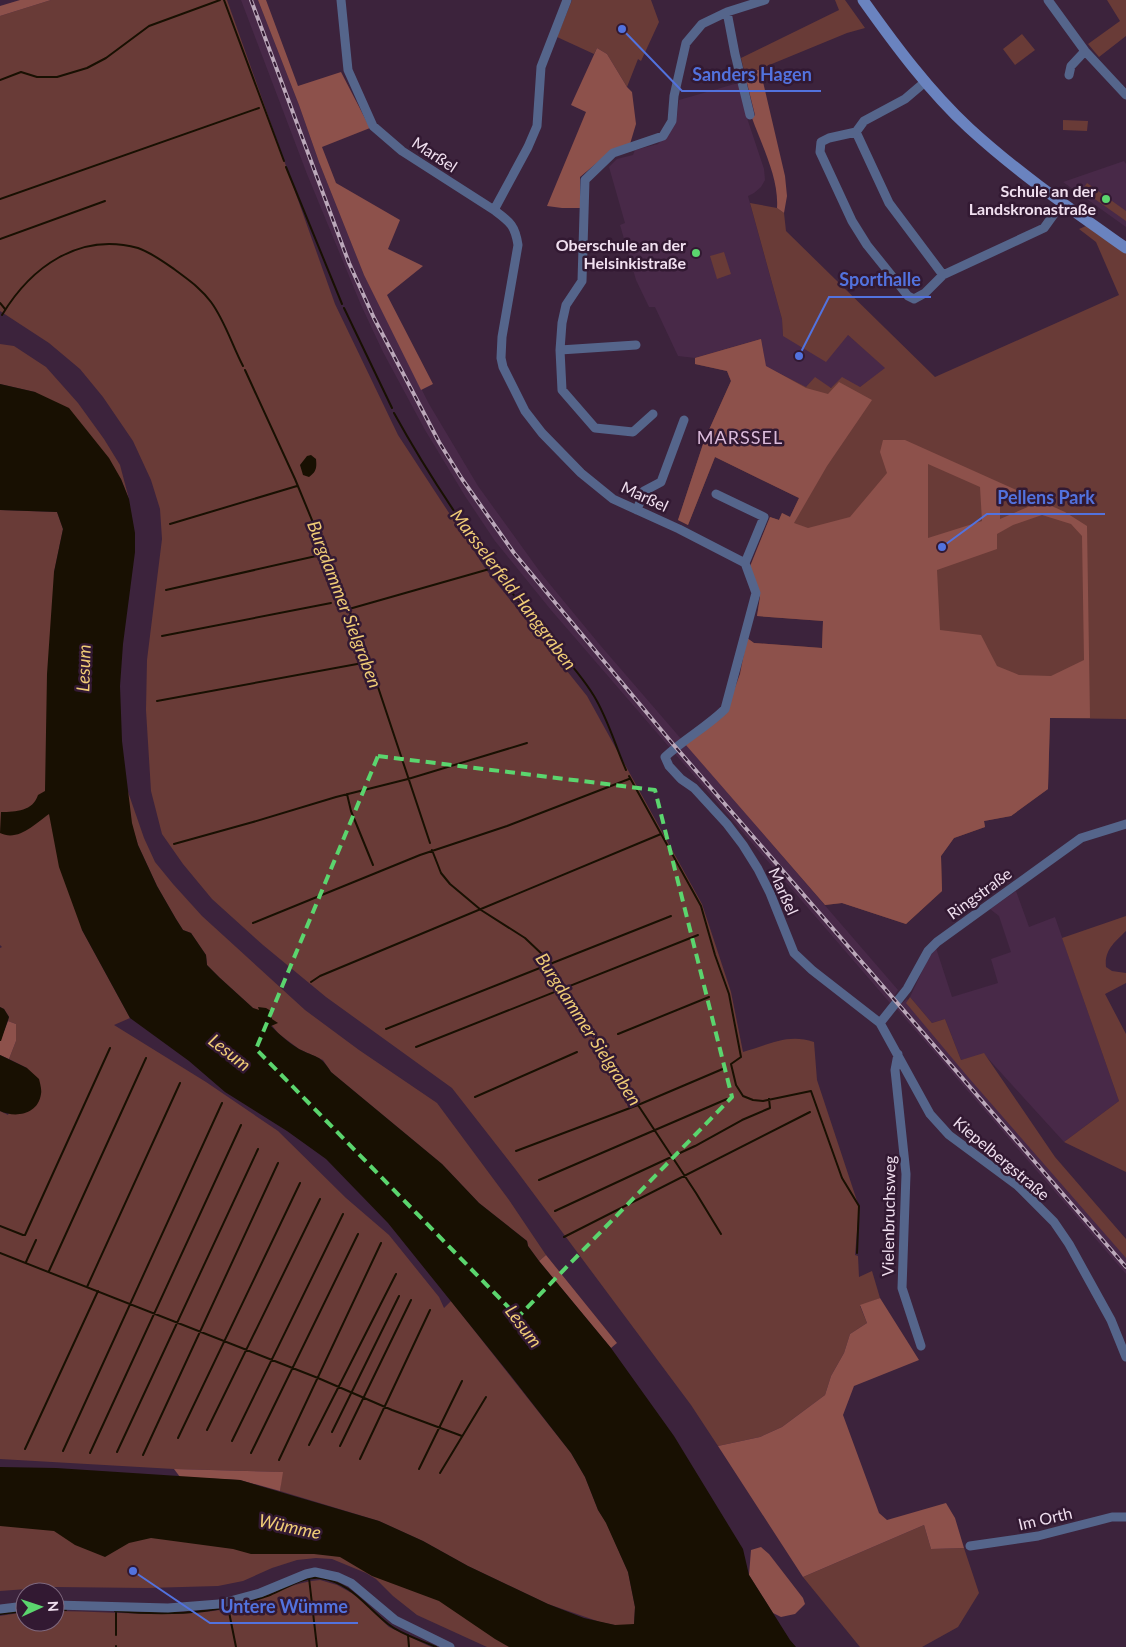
<svg xmlns="http://www.w3.org/2000/svg" width="1126" height="1647" viewBox="0 0 1126 1647" font-family="Lato,sans-serif">
<style>
.built{fill:#482948}
.green{fill:#693b37}
.forest{fill:#8d514b;fill-rule:evenodd}
.water{fill:#181002}
.lines{fill:none;stroke-linecap:round;stroke-linejoin:round}
.stream{stroke:#181002;stroke-width:2}
.street{stroke:#55658b;stroke-width:9}
.secondary{stroke:#6a83bf;stroke-width:11}
.rail-casing{stroke:#bba8ba;stroke-width:4}
.rail{stroke:#321932;stroke-width:2;stroke-dasharray:5.5;stroke-linecap:butt}
.marked{fill:none;stroke:#5bd56e;stroke-width:4;stroke-dasharray:10 6;stroke-linejoin:round}
.poi-dot{fill:#5bd56e;stroke:#321932;stroke-width:2}
.labels{text-anchor:middle;dominant-baseline:central;stroke-width:5;stroke-linejoin:round;paint-order:stroke}
.street-label{font-size:16px;fill:#f0dfef;stroke:#321932}
.poi-label{font-size:16px;font-weight:bold;fill:#f0dfef;stroke:#321932;text-anchor:end}
.neighbourhood-label{font-size:18px;letter-spacing:1px;fill:#dbbbdb;stroke:#321932}
.water-label{font-size:18px;font-style:italic;fill:#efcb76;stroke:#321932}
.leader{fill:none;stroke:#5272de;stroke-width:2}
.callout-dot{fill:#5272de;stroke:#321932;stroke-width:2}
.callout-label{font-size:18px;text-anchor:middle;font-weight:bold;fill:#5272de;stroke:#321932;stroke-width:5;stroke-linejoin:round;paint-order:stroke}
</style>
<rect width="100%" height="100%" fill="#3c233c"/>
<path class="built" d="M241,0H258L299,105L319,162L364,275L429,404L478,486L543,576L600,645L898,990L890,1003L551,610L495,541L465,496L425,430L383,352L361,305L307,174Z
M738,83L748,121L764,169L765,180L761,187L754,193L748,196L782,319L783,336L848,335L886,368L860,387L806,388L765,366L761,339L695,358L678,356L655,307H649L636,280L620,225L625,223L609,167L617,159L633,155L635,150L658,144L676,123L679,100Z
M1124,161L1126,164V227L1063,182Z
M1016,891L1029,927L1055,917L1119,1101L1064,1142L984,1054L961,1060L945,1019L932,1023L910,997L927,961L936,948L952,997L998,983L991,959L1011,952L999,916L990,909Z
M907,999L1126,1253V1274L896,1008Z"/>
<path class="green" d="M51,0H227L335,304L398,435L487,571L587,696L702,904L731,992L743,1052C769,1045 787,1033 814,1042L817,1080L859,1207L855,1255L858,1256L859,1277L872,1271L880,1298L860,1306L867,1323L850,1334L844,1353L831,1376L825,1395L782,1427L760,1437L718,1446L691,1405L516,1170L452,1088L326,997L263,945L212,899L183,864L162,834L151,791L146,710L147,660L162,539L160,509L151,480L133,441L103,397L80,369L49,343L0,311V16Z
M572,0H651L659,22L641,61L638,59L627,87L607,54L597,48L594,54L557,37Z
M835,0H845L865,28L847,33L745,75L741,58L839,10Z
M1107,0H1126V36L1099,57L1088,44L1120,21Z
M1022,34L1035,50L1015,65L1003,49Z
M1063,120L1088,121L1087,131L1063,130Z
M1087,183L1126,211V221L1082,190Z
M750,203L777,208L784,213L786,231L935,377L1119,295L1096,242L1079,229L1086,226L1126,253V719L1050,718L1048,789L1011,816L984,821L985,827L954,838L941,856L942,891L906,924L842,903L825,905L727,710L740,674L747,638L754,643L822,648L823,621L757,616L760,597L749,569L770,517L779,520L782,513L790,517L799,498L715,457L688,525L678,520L704,441L731,381L727,371L695,364V358L761,339L765,366L806,387L815,377L831,388L842,377L860,387L885,368L848,335L826,362L783,336L782,319Z
M724,252L731,274L717,279L710,256Z
M0,344L14,346L46,367L78,403L104,439L120,465L129,499L121,479L35,392L0,384Z
M0,510L57,512L63,529L54,572L82,930L130,1018L114,1025L206,1082L278,1131L346,1198L389,1235L439,1297L444,1308L451,1301L571,1453L585,1477L598,1510L606,1522L628,1572L635,1607L634,1625H615L600,1622L548,1604L468,1566L423,1541L379,1521L280,1491L282,1472L174,1469L0,1459V1111L8,1115L27,1068L9,1059L16,1041V1024L8,1021L9,1017L4,1009L0,1007V948L2,947L0,945Z
M127,789L144,838L155,862L173,884L202,916L305,1010L359,1050L437,1103L509,1200L546,1255L539,1261L528,1246L527,1241L479,1203L442,1164L331,1072L323,1060L299,1049L279,1034L260,1011L253,1008L220,978L207,965L206,955L191,933L183,930L176,919L157,886L138,845L131,823Z
M1126,916V931C1115,942 1104,950 1106,967L1112,971L1126,973V983L1105,994L1126,1034V1172L1064,1142L1119,1101L1062,938Z
M910,997L932,1023L945,1019L961,1060L984,1053L1055,1157L1126,1239V1258L968,1077L906,1003Z
M0,1492L227,1512L598,1647H487L417,1615L393,1596L376,1579L366,1573L332,1559L316,1558L297,1560L272,1568L243,1581L218,1586L147,1588L54,1587L0,1591Z
M924,1525L931,1549L964,1548L979,1593L958,1627L922,1647H860L803,1577Z
M320,1580L337,1585L357,1596L389,1627L431,1647H0V1616L25,1612V1622H55V1611C112,1611 169,1619 226,1609C258,1603 288,1582 320,1580Z"/>
<path class="forest" d="M20,0H51L0,16V6Z
M258,0H266L298,86L341,72L370,128L322,147L336,183L400,220L388,249L423,266L387,295L433,384L421,390L364,275L319,162L299,105Z
M597,48L607,54L627,87L632,92L636,124L630,144L611,151L580,177V208H562L547,206L586,112L571,105Z
M760,69L785,176L787,196L784,213L777,208C779,178 762,146 752,118L755,115L745,75Z
M761,339L766,366L806,388L828,394L839,382L872,400L827,466L794,523L808,528L850,517L887,473L880,452L883,440H905L1065,512L1087,526L1090,718H1050L1048,789L1011,816L984,821L985,827L954,838L941,856L942,891L906,924L842,903L825,905L685,744L727,710L740,674L747,638L754,643L822,648L823,621L757,616L760,597L749,569L770,517L779,520L782,513L790,517L799,498L715,457L688,525L678,520L704,441L731,381L727,371L695,364V358ZM928,464L980,487L982,521L928,538ZM1000,491L1030,505V506L1000,519ZM1042,515L1071,524L1082,536L1084,660L1051,676L1019,675L997,666L981,635L940,630L937,570L997,549V534L1013,525Z
M8,1021L16,1024V1041L9,1059L0,1055V1041Z
M546,1255L617,1343L611,1348L539,1261Z
M880,1298L919,1360L854,1386L843,1415L879,1513L887,1520L946,1503L955,1518L964,1548L931,1549L924,1525L803,1577L718,1446L760,1437L782,1427L825,1395L831,1376L844,1353L850,1334L867,1323L860,1305Z
M174,1469L283,1472L280,1491L240,1480L180,1477Z
M761,1547L769,1554L803,1598L805,1604L795,1614L781,1617L773,1613L749,1575L751,1550Z"/>
<path class="water" d="M0,384L35,392L69,408L109,458L121,479L129,499L135,533V552L123,644L120,686L122,741L132,823L138,845L157,886L176,919L183,930L191,933L206,955L207,965L220,978L253,1008L259,1010L258,1007L266,1008L271,1011L272,1019L278,1023L271,1026C279,1034 289,1043 299,1049C316,1058 320,1054 331,1072L442,1164L479,1203L527,1241L528,1246L539,1261L611,1348L674,1436L743,1549L749,1575L790,1640L796,1647H509L495,1639L439,1601L372,1576L340,1557L314,1554H251L233,1549L151,1538L129,1543L105,1557L75,1545L54,1531L0,1526V1467L56,1468L240,1480L379,1521L423,1541L468,1566L548,1604L584,1618L615,1625L634,1624L635,1607L628,1572L606,1523L598,1510L585,1477L571,1453L511,1376L388,1223L326,1159L287,1131L225,1092L189,1061L130,1018L82,930L59,867L49,814C35,824 18,842 0,833L1,812C16,812 33,811 38,795L45,791L47,674L54,572L63,529L57,512L0,510Z
M311,455L316,459C317,468 316,472 309,477L303,475L300,465L307,456Z
M0,1007L4,1009L9,1017L1,1041H0Z
M0,1055L27,1068L39,1079C40,1083 42,1090 41,1094C38,1115 15,1118 0,1111Z"/>
<g class="lines">
<path class="stream" d="M224,0L284,161
M0,80L21,72L37,77H57L87,68L106,58L149,26L220,0
M286,167L342,304
M0,199L259,108
M0,239L105,201
M0,303L5,309
M344,308L392,408
M2,315C31,267 79,232 138,248C150,252 164,262 174,269C187,279 201,288 211,302C225,321 232,345 243,366
M245,370L295,479L366,651L430,843
M394,413C432,482 477,547 525,610C547,639 575,665 594,696C608,719 615,745 626,770
M170,524L297,486
M166,590L325,554
M349,609L493,568
M162,636L331,603
M157,701L368,662
M629,776L701,906L715,955L729,994L741,1057L731,1064L736,1085L743,1096L753,1100L763,1101L811,1091L842,1178L859,1206L857,1253
M347,794L351,811L373,865
M174,844L253,822L336,797L408,779L527,743
M432,850L441,873L450,884L481,910L525,938L544,956L593,1031L605,1055L696,1193L721,1234
M253,923L420,855L507,826L629,779
M311,982L320,976L661,834
M386,1029L671,916
M618,1034L709,997
M416,1047L698,935
M475,1097L577,1052
M516,1151L638,1105L725,1068
M539,1180L727,1099
M555,1211L695,1146L742,1120L770,1108L769,1099
M0,1226L23,1235H25L110,1048
M564,1237L810,1112
M0,1253L318,1378L392,1410L462,1436
M26,1262L36,1240
M49,1271L146,1058
M87,1287L180,1083
M207,1430L320,1199
M332,1432L399,1296
M178,1438L300,1183
M232,1441L343,1214
M309,1445L396,1274
M340,1446L411,1300
M25,1449L98,1291
M63,1451L222,1103
M117,1452L258,1149
M90,1453L241,1125
M251,1453L358,1234
M143,1455L278,1163
M360,1459L430,1310
M279,1460L381,1243
M419,1469L462,1381
M440,1473L486,1397
M309,1578L317,1647
M228,1607L236,1647
M55,1610H66
M115,1611C157,1615 200,1615 241,1604C251,1602 260,1598 270,1595C285,1589 303,1576 320,1578C352,1583 365,1606 388,1624C402,1635 421,1640 436,1647
M116,1611V1635
M0,1614L25,1611
M408,1635L409,1647
M116,1647V1646"/>
<path class="street" d="M341,0L348,70L373,126L402,151L494,210C510,222 515,225 518,245L502,337L501,358L503,367L525,411L542,433L581,473L613,499L679,529L745,563L756,593L725,709C707,727 684,739 665,757L669,766L681,779L694,788L727,824L743,845L758,869L770,893L794,953L812,970L880,1023L930,1114L949,1135L1018,1186L1054,1222L1069,1244L1111,1320L1126,1357
M1048,0L1085,51L1126,95
M727,12L735,54L750,115
M1069,75L1071,66L1085,51
M925,82L905,99L864,121L856,132L889,203L943,275L1044,228L1062,203
M856,132L829,138L821,142L820,152L852,221L867,245L908,296L914,299L925,293L943,275
M494,210L528,147L537,126L541,67L567,0
M560,350L636,345
M653,414L633,432L595,428L562,390L560,350L562,323L566,305L582,281L585,180L613,153L663,136L672,121L674,96L686,43L702,24L727,12L765,0
M716,494L764,517L745,563
M637,510L644,491L661,482L684,420
M880,1023L907,989L928,951L937,942L1081,838L1126,824
M898,1054L895,1070L906,1174L902,1288L921,1346
M970,1546L1038,1536L1112,1517H1126
M55,1605L168,1608L219,1604L260,1593L306,1574L315,1572L338,1577L351,1583L395,1620L450,1647
M0,1609L25,1606"/>
<path class="secondary" d="M863,0C895,45 929,91 969,128C1018,173 1072,210 1126,248"/>
<defs>
<path id="rail" d="M251,0L349,263L374,318L439,442L462,479L514,553L672,743L1126,1267"/>
</defs>
<use href="#rail" class="rail-casing"/>
<use href="#rail" class="rail"/>
</g>
<path class="marked" d="M378,756L655,790L732,1097L518,1317L256,1049Z"/>
<g class="poi-dot">
<circle cx="1106" cy="199" r="5"/>
<circle cx="696" cy="253" r="5"/>
</g>
<g class="labels">
<g class="street-label">
<text transform="translate(435 154) rotate(33)">Marßel</text>
<text transform="translate(645 496) rotate(25)">Marßel</text>
<text transform="translate(784 891) rotate(66)">Marßel</text>
<text transform="translate(979 893) rotate(-36)">Ringstraße</text>
<text transform="translate(1002 1158) rotate(40)">Kiepelbergstraße</text>
<text transform="translate(888 1216) rotate(-89)">Vielenbruchsweg</text>
<text transform="translate(1045 1518) rotate(-13)">Im Orth</text>
</g>
<g class="poi-label">
<text x="1096" y="190">Schule an der<tspan x="1096" dy="18">Landskronastraße</tspan></text>
<text x="686" y="244">Oberschule an der<tspan x="686" dy="18">Helsinkistraße</tspan></text>
</g>
<g class="neighbourhood-label">
<text x="740" y="437">MARSSEL</text>
</g>
<g class="water-label">
<text transform="translate(514 589) rotate(53)">Marsselerfeld Hanggraben</text>
<text transform="translate(345 604) rotate(69)">Burgdammer Sielgraben</text>
<text transform="translate(83 668) rotate(-88)">Lesum</text>
<text transform="translate(589 1029) rotate(57)">Burgdammer Sielgraben</text>
<text transform="translate(230 1052) rotate(38)">Lesum</text>
<text transform="translate(524 1326) rotate(53)">Lesum</text>
<text transform="translate(290 1526) rotate(12)">Wümme</text>
</g>
</g>
<path class="leader" d="M622 29L682 91H821M799 356L829 297H931M942 547L987 514H1105M133 1571L210 1623H358"/>
<g class="callout-dot">
<circle cx="622" cy="29" r="5"/>
<circle cx="799" cy="356" r="5"/>
<circle cx="942" cy="547" r="5"/>
<circle cx="133" cy="1571" r="5"/>
</g>
<g class="callout-label">
<text x="752" y="81">Sanders Hagen</text>
<text x="880" y="286">Sporthalle</text>
<text x="1046" y="504">Pellens Park</text>
<text x="284" y="1613">Untere Wümme</text>
</g>
<g transform="translate(40 1607) rotate(87)"><circle r="24" fill="#321932" stroke="#7e687e"/>
<path d="M0-4L9 19L0 12L-9 19Z" fill="#5bd56e"/>
<text y="-8" font-size="14" font-weight="bold" text-anchor="middle" fill="#f0dfef">N</text>
</g>
</svg>
